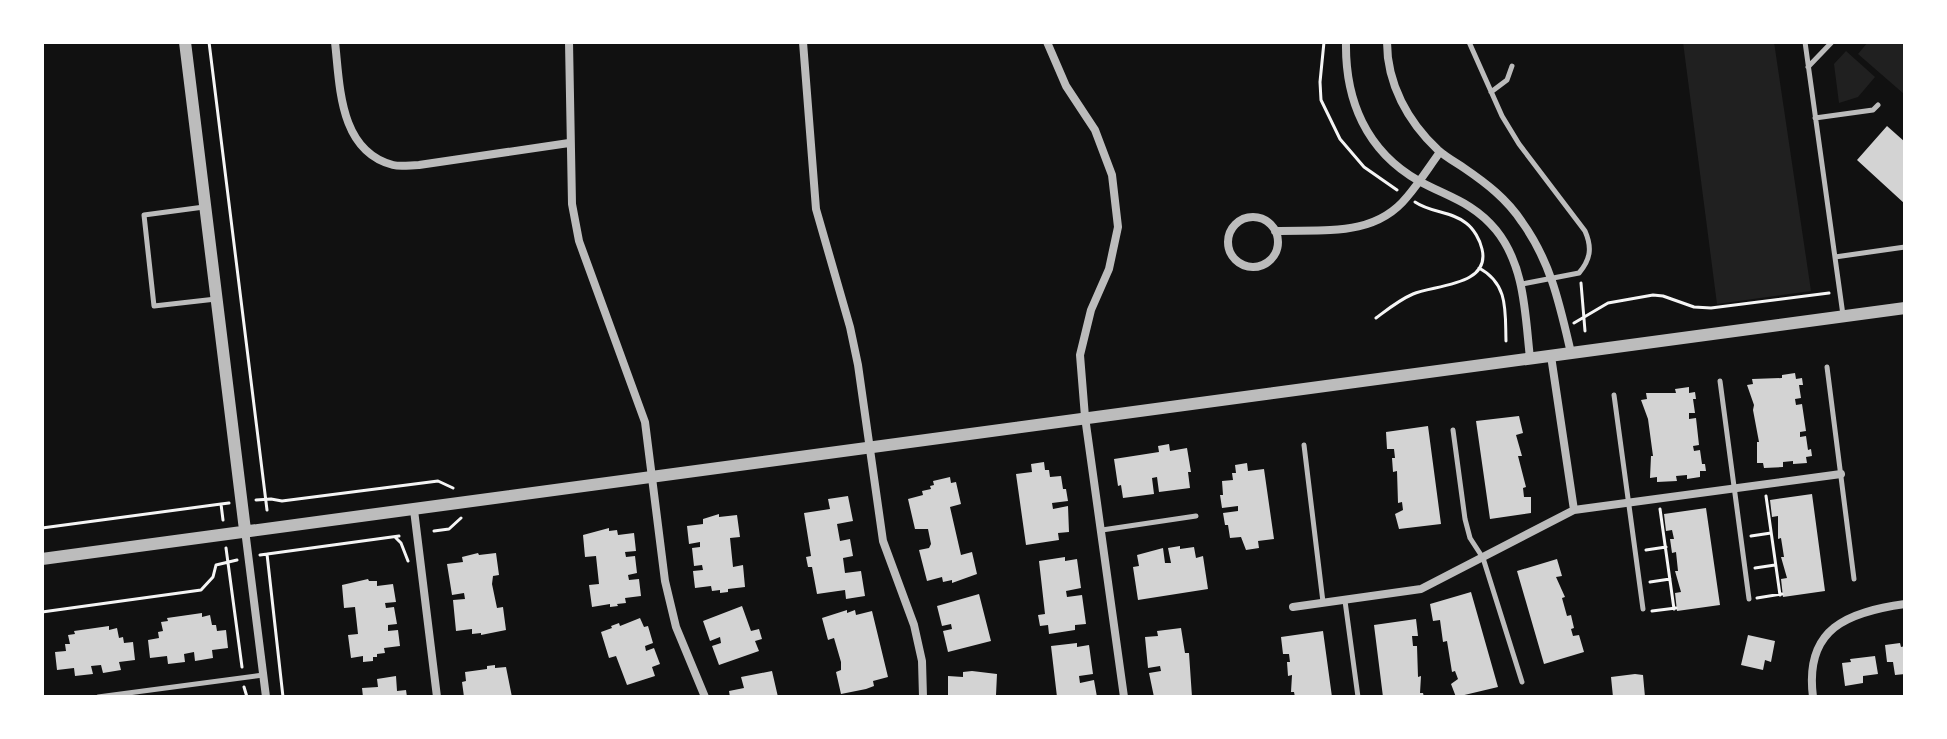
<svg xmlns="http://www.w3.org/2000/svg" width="1947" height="739" viewBox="0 0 1947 739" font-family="Helvetica,sans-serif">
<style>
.green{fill:#202020}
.building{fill:#d3d3d3}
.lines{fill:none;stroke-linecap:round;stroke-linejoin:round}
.path{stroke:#f5f5f5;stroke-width:3}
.service{stroke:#bcbcbc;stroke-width:5}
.minor{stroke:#bcbcbc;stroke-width:8}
.tertiary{stroke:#bcbcbc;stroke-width:12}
</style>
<rect width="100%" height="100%" fill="#111"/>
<path class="green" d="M1683,42H1774L1811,291L1717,304Z
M1868,42H1905L1904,94L1858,54Z
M1846,51L1875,77L1858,97L1839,103L1834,64Z"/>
<path class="building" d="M1887,126L1905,142V204L1857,160Z
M1795,373L1796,379L1802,378L1803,385H1799L1801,398L1795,399L1796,405L1802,404L1806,431L1800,432V437L1806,436L1808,450L1811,449L1812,456L1806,457L1807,463L1793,464V461L1783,462V467L1764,468L1763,463H1757V442H1759L1753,410L1754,405L1747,385L1753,384L1752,379L1782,378V375Z
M1689,387V393L1695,392L1696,399H1693L1695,413H1689V419L1696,418L1699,445L1693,446L1694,451L1700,450L1702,464H1705L1706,471H1700V477L1687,479V475L1676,476L1677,481L1657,482V477L1650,478L1651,456H1653L1648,419L1641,400L1647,399L1646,393H1676L1675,389Z
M1519,416L1523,433L1516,435L1522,456H1518L1526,487L1523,488L1524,497H1531V513L1490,519L1476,421Z
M1428,426L1441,524L1399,529L1395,514L1403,510L1402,502L1398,503L1397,471L1393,472L1392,458H1395L1394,449H1387L1386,432Z
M1169,444L1170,451L1187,448L1191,472H1188L1190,488L1159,492L1157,477L1152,478L1154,494L1123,498L1121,485L1118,486L1114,459L1159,452L1158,446Z
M1044,462L1045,470H1049L1050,477L1061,476L1063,489H1066L1068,501L1052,503L1053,509L1068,506L1069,532L1058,533L1059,540L1026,545L1016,474L1032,472L1031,464Z
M1247,463L1248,471L1264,469L1274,539L1258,541L1259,548L1246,550L1241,537L1230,538L1228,525H1225L1223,513L1238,511V506L1222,508L1220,495H1223L1222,481L1233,480L1232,473H1236L1235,465Z
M950,477L951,483L956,482L961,504L950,507L961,555L972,552L977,574L952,583V580L943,582L942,577L927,581L919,550L929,548L931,544L928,529H915L908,499L923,495L922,491L931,489L930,486L934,485L933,481Z
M1812,494L1825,591L1783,597L1781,579L1787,578L1781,557H1784L1781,538L1778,539V516L1772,517L1770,500Z
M848,496L853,521L837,524L840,541L850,539L853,556L843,558L845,573L861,571L865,596L846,599L845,590L817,594L812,567H808L806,557L811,556L804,513L830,509L828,499Z
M1706,508L1720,605L1677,611L1675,593L1681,592L1675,571H1678L1676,552L1672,553L1670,539H1674L1672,530L1666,531L1664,514Z
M719,514V517L737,515L740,537L730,538L733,567L743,565L745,587L728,589V592L720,593V590L712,591L711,586L695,588L693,571L703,570L702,565L694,566L692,548L700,547V542L689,544L687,526L703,524V519Z
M609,528V531L617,530L618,535L634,533L636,551L625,552L626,557L635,556L637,573L628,575L629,580L639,579L641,596L625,598L626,603L617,604L618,606L610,607V604L592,607L589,585L599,584L596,556L585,557L583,535Z
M1180,546V549L1194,547L1196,558L1203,556L1208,589L1138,600L1133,567L1139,566L1137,555L1163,548L1165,563H1171L1168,548Z
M478,553L479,555L496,553L499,575L493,576L492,584L497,608L503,607L506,630L481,635V633L472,634V629L456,631L453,600L465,599L464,593L452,595L447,564L463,562L462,557Z
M1065,557V561L1077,559L1081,588L1066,591L1067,597L1082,595L1086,624L1075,625V630L1049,634L1048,625L1040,626L1038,615L1045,614L1039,561Z
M1557,559L1562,576L1556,577L1565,597L1562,598L1567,616L1571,615L1574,628L1571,629L1573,636L1579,635L1584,652L1544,664L1517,571Z
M368,579L369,581H377V586L393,584L396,602L385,603L386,608L394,607L397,624L388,625V631L398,630L400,646L384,648L385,653L377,654V657H373V661L363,662V656L351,658L348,635L358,634L355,607L344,608L342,585Z
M1471,592L1498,687L1456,697L1451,684L1458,679L1455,671L1452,672L1447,641L1443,642L1440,620L1433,621L1430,604Z
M979,594L991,641L948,652L943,631L952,629L951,624L942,626L937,606Z
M742,606L751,631L759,629L762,639L755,641L759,651L719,665L712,646L721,643L720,637L710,641L703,621Z
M847,610V613L855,610L856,615L872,611L888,677L873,681L874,686L866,689L841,694L836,672L841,670V662L834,638L828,640L822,618Z
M202,613V617L210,615L212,625H216L217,631L226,630L228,648L212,650L213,658L195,661L194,652L184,654L185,662L168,664L167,656L150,658L148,640L159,638L158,632L163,631L161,622L168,621L167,618Z
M640,618L644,627L648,626L653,643L645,646L646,651L654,648L660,664L652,667L655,676L627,685L616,656L609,658L601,632L612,628L611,626L619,623L620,626Z
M1416,619L1418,636H1412L1413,646H1417L1418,677L1421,676L1420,693H1423L1424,697H1383L1374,625Z
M109,626V630L117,628L119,638L123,637L124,643L133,642L135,660L119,662L121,670L103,673L101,665L91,666L93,674L75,676L74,668L57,670L55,652L66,651L65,644H70L68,635L75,634L74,631Z
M1181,628L1185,653H1189L1192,697H1154L1149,673L1161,671L1160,666L1148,668L1145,637L1158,636L1157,631Z
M1323,631L1332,697H1295L1294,692H1291L1292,675L1288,676L1287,662H1290L1289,654H1283L1281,637Z
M1748,635L1775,641L1771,662L1765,660L1763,670L1741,665Z
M1077,643V647L1089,645L1093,674L1079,676L1080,683L1094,680L1097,697H1057L1051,646Z
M1900,643L1901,647L1905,646V674L1895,675L1893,662H1887L1885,645Z
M1875,656L1878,674L1863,676V683L1845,686L1842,663L1851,662L1850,659Z
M495,665V668L506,667L512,697H464L462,682L466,681L465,672L487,669V666Z
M772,671L778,697H730L729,691L744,688L741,677Z
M972,671L997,674L996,695L948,697V676L963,677V672Z
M1635,674L1643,675L1645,697H1613L1611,677Z
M396,676L397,691L406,690L407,697H363L362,688L378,687L377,679Z"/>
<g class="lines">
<path class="path" d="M209,42L267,510
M1324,42L1320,82L1321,100L1340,139L1364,167L1397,190
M1479,268C1509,284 1505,312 1506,341
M1581,283L1585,331
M1376,318C1388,309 1399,300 1413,294C1434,285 1491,286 1482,249C1480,240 1474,229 1466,223C1451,211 1431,213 1415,202
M1574,323L1608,303L1653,295L1663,296L1694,307L1711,308L1829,293
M1766,496L1780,595
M256,500L271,499L282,501L438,481L453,488
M1660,509L1674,609
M223,520L221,504L229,503
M42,528L221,504
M434,531L449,529L461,518
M1751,536L1771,533
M395,537L401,543L408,561
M226,548L242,667
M1646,550L1666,547
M267,554L283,697
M260,555L399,536
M1755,568L1775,565
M1650,582L1670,579
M1757,598L1782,594
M1652,611L1676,608
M42,612L201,590L213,577L216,565L237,560
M244,687L247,697"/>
<path class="service" d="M1469,42L1502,116L1519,144L1585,231C1592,247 1591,259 1579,273L1522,284
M1805,42L1843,315
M1808,67L1832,42
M1491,92L1507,80L1512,66
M1815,118L1873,110L1878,105
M204,207L144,215L154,306L216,299
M1835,257L1905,247
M1827,367L1854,579
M1720,381L1749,599
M1614,395L1643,609
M1453,430L1465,519L1470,538L1483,558L1522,682
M1304,445L1323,602
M1102,530L1196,516
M1345,601L1358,697
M98,697L263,675"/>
<path class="minor" d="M335,42C340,86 339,151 393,165C401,167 411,165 419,165L569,143
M569,42L572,204L579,241L645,422L665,581L676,627L705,697
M803,42L816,209L850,327L858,365L883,541L914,625L922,661L923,697
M1047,42L1066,86L1095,130L1112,175L1118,227L1109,269L1091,310L1080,355L1085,417L1124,697
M1346,42C1345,100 1366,151 1419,181C1448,197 1473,202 1496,230C1525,266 1525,314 1530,358
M1387,42C1387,84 1408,122 1438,150C1446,157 1455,162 1464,168C1486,183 1507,199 1522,222C1551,262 1560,306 1571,353
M1228 242a25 25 0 1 1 50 0a25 25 0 1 1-50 0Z
M1275,231C1322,229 1374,238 1407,197C1419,183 1429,167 1440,152
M1551,356L1574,510
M414,510L437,697
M245,530L266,697
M1293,607L1421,589L1574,510L1841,474
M1813,697C1804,628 1848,612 1905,604"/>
<path class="tertiary" d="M185,42L245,530
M42,559L1905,308"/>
</g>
<rect width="1947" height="739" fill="none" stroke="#ffffff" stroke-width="88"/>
</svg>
